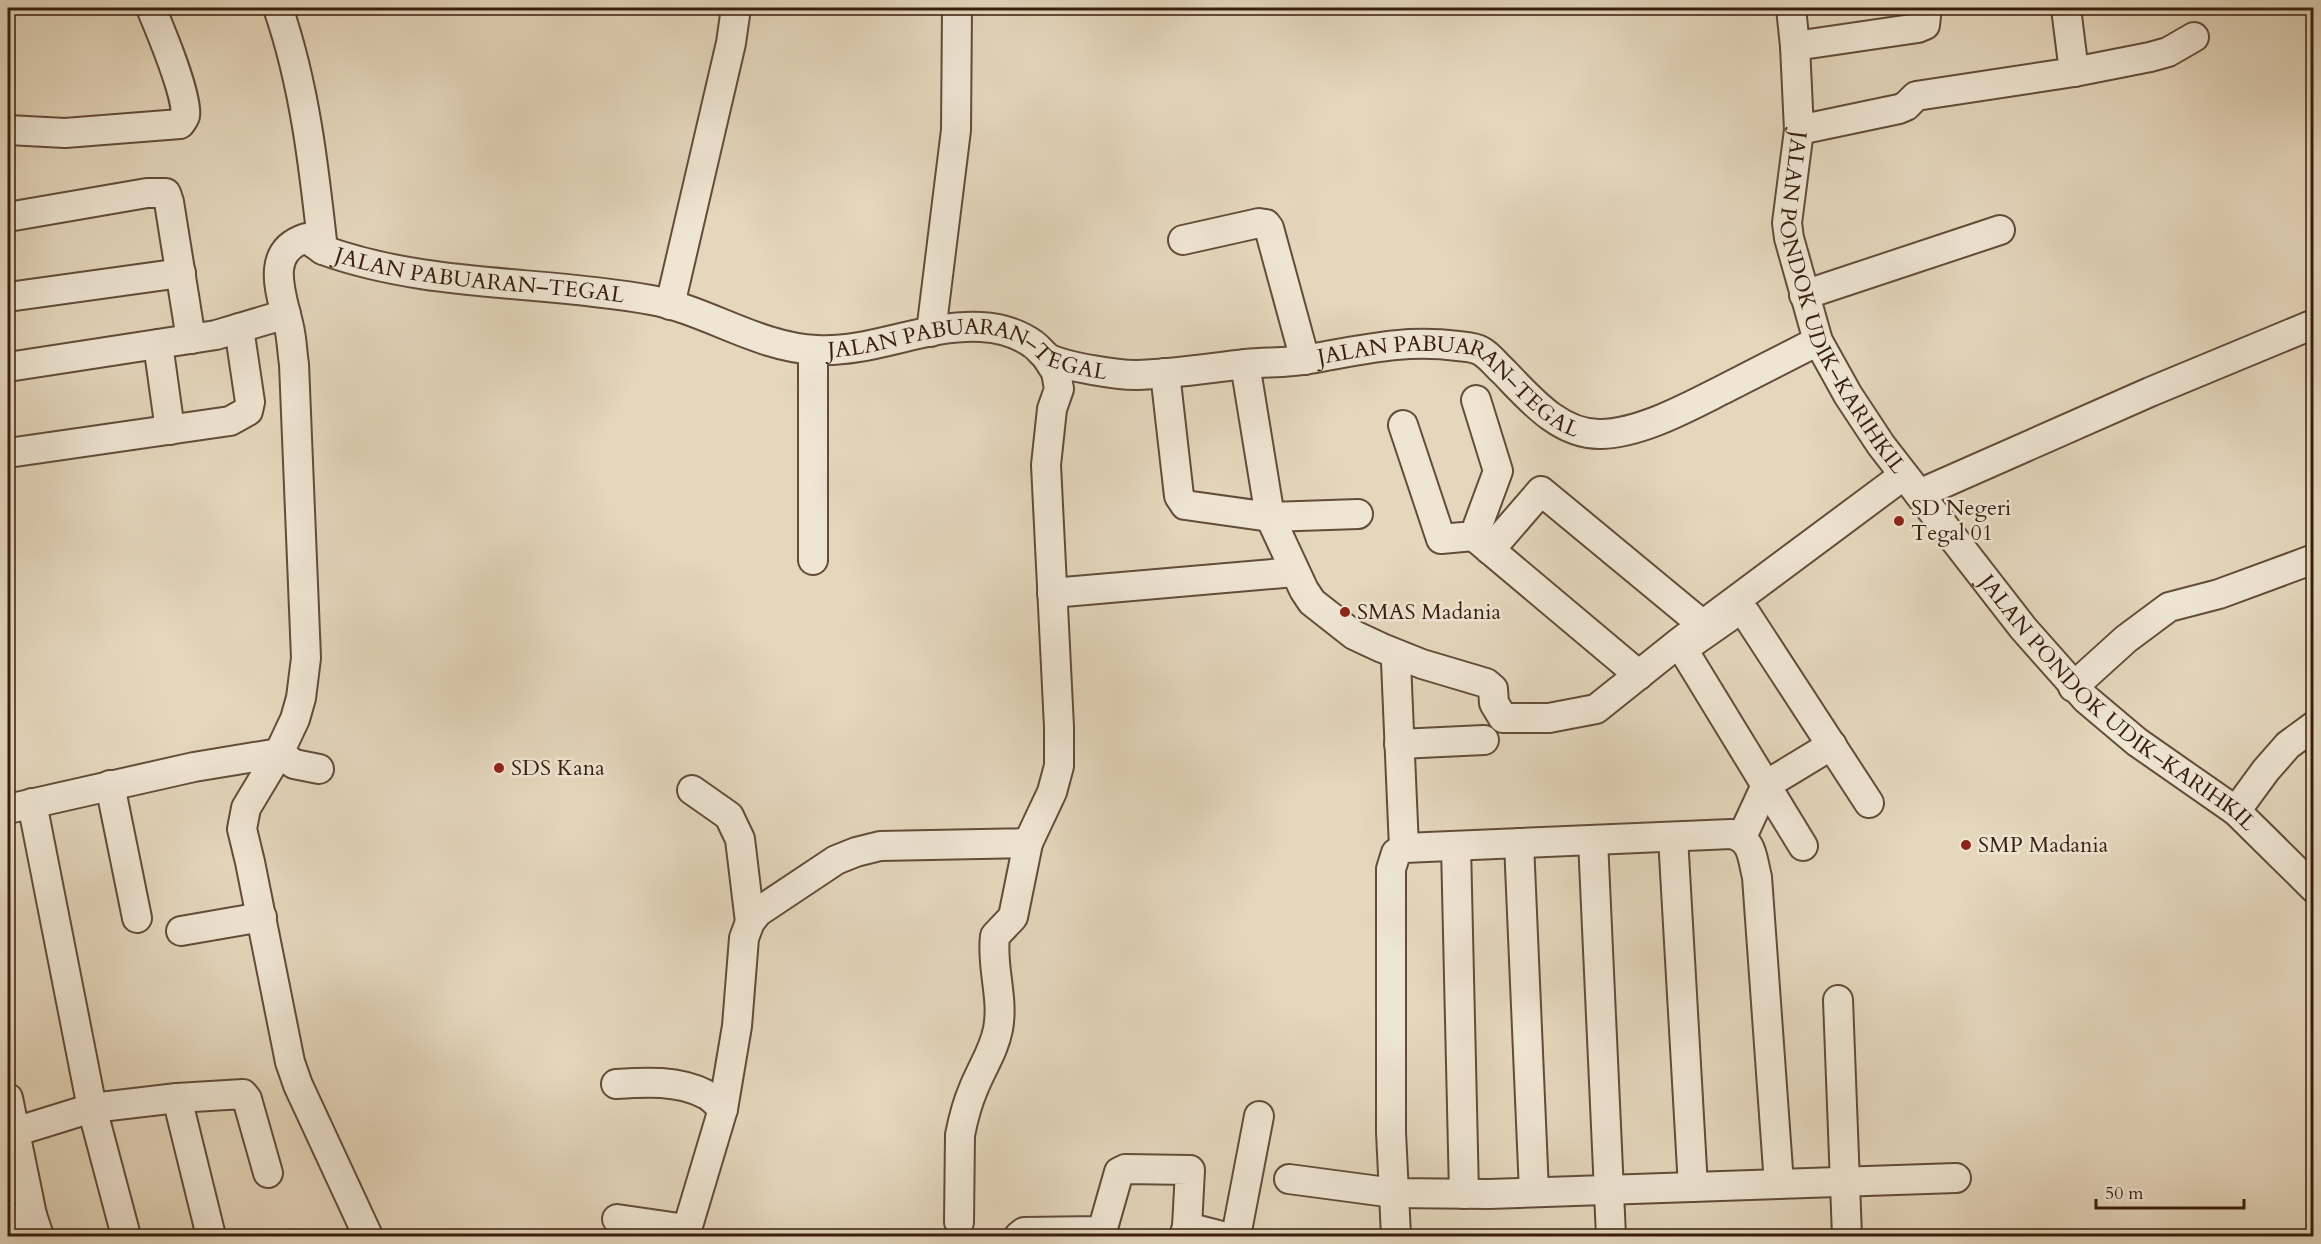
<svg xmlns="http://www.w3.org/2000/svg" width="2321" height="1244" font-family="Cardo,serif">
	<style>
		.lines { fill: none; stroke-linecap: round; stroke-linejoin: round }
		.minor-casing { stroke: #634c39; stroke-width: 32 }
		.minor { stroke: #eee5d3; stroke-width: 28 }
		.poi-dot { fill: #8f2418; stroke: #eee5d3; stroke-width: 2 }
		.labels { text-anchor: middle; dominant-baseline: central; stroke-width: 5; stroke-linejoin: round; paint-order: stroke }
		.street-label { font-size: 22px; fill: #381e0d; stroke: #eee5d3 }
		.poi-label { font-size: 22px; fill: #381e0d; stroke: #eee5d3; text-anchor: start }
	</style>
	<rect width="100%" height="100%" fill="#e5d7bc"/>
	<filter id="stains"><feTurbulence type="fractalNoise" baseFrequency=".00333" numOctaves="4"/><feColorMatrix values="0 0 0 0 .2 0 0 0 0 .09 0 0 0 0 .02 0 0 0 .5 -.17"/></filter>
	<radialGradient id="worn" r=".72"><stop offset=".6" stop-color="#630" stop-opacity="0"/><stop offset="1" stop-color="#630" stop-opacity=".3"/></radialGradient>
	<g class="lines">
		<g class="minor-casing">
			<g id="minor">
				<path id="s1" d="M278,8C305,86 314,168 323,250C428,288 542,280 651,300C707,310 759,348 817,350C872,353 925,324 981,327C999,328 1018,333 1033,344C1039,348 1044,356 1050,359C1068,367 1116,375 1136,375C1173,374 1209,368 1246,364C1267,362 1288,363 1309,359C1363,350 1402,339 1458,346C1466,347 1474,347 1481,351C1490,356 1496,365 1504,372C1530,399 1560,435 1601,434C1642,433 1690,406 1726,388C1757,372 1787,357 1818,341"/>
				<path id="s2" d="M1791,8L1795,46L1799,130L1787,223L1789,238L1818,341L1848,395L1881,445L2023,628L2086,699L2137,742L2236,811L2314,888"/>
				<path d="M1795,46L1918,28L1925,25L1926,16L1925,8"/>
				<path d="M2074,72L2150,57L2168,52L2194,37"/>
				<path d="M8,130L65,133L180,124C181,123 185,117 185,116C189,98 159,27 151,8"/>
				<path d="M1799,130L1899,109L1906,106L1916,96L2074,72L2066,8"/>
				<path d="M8,217L147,193H166L169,202L191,339"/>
				<path d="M1183,240L1259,223L1266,224L1269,228L1305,360"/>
				<path d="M323,250L306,238C263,252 282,295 289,327C292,339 292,352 294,364L306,658L301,698L295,719L279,753L246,808L242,829L250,862L290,1062L298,1085L368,1236"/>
				<path d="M1804,295L2000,230"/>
				<path d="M8,297L181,273"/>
				<path d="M670,305L731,43L736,8"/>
				<path d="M931,332L956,130L957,8"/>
				<path d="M158,344L170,430"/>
				<path d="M1245,364L1270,517L1304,590L1312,602L1354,635L1382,648L1422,664L1486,683L1493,689L1494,703L1503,718H1549L1596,709L1681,641L1904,475"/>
				<path d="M8,367L216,335L286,314"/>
				<path d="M1165,373L1179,496L1185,505L1270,517L1358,514"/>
				<path d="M1403,425L1441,539L1474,536L1498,471L1476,400"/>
				<path d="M8,453L230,421L248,411L250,402L239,328"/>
				<path d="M1919,494L2150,392L2314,324"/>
				<path d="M1476,538L1639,675"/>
				<path d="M1490,550L1541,491L1703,625"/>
				<path d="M813,560V350"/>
				<path d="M1052,593L1295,572"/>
				<path d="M1396,662L1404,848"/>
				<path d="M2073,687L2126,639L2169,607L2219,594L2314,559"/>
				<path d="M1399,744L1484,740"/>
				<path d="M110,785L137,918"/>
				<path d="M692,790L729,816L740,839L750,922"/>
				<path d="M32,803L92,1108L126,1236"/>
				<path d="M8,809L194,767L279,753L294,764L319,769"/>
				<path d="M2236,811L2266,770L2288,745L2314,726"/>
				<path d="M1673,837L1693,1187"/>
				<path d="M1742,837L1766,785L1832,745"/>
				<path d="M1593,840L1611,1236"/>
				<path d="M1519,843L1534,1192"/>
				<path d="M1456,846L1464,1194"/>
				<path d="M1803,846L1687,656L1686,647L1736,612L1746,614L1869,803"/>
				<path d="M181,931L262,917"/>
				<path d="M1838,1000L1847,1236"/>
				<path d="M616,1084C645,1082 678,1080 705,1094C712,1097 718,1105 723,1109"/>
				<path d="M8,1098L32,1215L39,1236"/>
				<path d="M177,1098L211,1236"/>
				<path d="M8,1134L92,1108L177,1098L243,1094L247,1099L268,1173"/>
				<path d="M1289,1179L1394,1193L1489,1194L1956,1178"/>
				<path d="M617,1219L686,1229"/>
				<path d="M8,1221L32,1215"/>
				<path d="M959,1222L960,1135C963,1120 967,1104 973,1090C981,1069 994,1051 998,1029C1004,998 991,967 995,936L1013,917L1028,843"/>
				<path d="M685,1236L723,1109L737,1026L744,938L750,922L758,912L836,860L856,852L880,846L1028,843L1052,792L1059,766V727L1046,465L1052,409L1059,389L1056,372L1047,358"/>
				<path d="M1019,1236L1024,1232L1098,1231L1103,1228L1119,1172L1125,1169L1190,1170L1187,1227"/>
				<path d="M1184,1236L1187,1227L1222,1236"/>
				<path d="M1236,1236L1259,1116"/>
				<path d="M1396,1236L1391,1132V869L1396,853L1404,848L1731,834C1753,839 1752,858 1757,877L1779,1184"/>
			</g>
		</g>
		<use href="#minor" class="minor"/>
	</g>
	<g class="poi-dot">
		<circle cx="1899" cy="521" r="6"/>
		<circle cx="1345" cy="612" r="6"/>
		<circle cx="499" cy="768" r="6"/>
		<circle cx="1966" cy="845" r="6"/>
	</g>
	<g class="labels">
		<g class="street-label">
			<text stroke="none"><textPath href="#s1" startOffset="406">JALAN PABUARAN–TEGAL</textPath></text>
			<text stroke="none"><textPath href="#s2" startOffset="308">JALAN PONDOK UDIK–KARIHKIL</textPath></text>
			<text stroke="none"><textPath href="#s1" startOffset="910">JALAN PABUARAN–TEGAL</textPath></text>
			<text stroke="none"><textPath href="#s1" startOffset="1414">JALAN PABUARAN–TEGAL</textPath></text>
			<text stroke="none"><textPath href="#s2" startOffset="812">JALAN PONDOK UDIK–KARIHKIL</textPath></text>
		</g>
		<g class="poi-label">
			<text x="1911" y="508">SD Negeri<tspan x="1911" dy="25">Tegal 01</tspan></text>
			<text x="1357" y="612">SMAS Madania</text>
			<text x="511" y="768">SDS Kana</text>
			<text x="1978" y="845">SMP Madania</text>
		</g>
	</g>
	<rect width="2321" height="1244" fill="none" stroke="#e5d7bc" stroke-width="30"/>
	<rect x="9" y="9" width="2303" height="1226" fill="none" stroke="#381e0d" stroke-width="3"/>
	<rect x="15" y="15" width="2291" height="1214" fill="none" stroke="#381e0d" stroke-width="1.5"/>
	<path d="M2096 1199v9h148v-9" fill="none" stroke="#381e0d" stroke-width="3"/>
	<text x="2105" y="1199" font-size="18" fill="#381e0d" stroke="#eee5d3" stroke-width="4.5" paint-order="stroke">50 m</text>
	<rect width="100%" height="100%" filter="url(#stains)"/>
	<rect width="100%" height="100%" fill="url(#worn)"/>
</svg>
